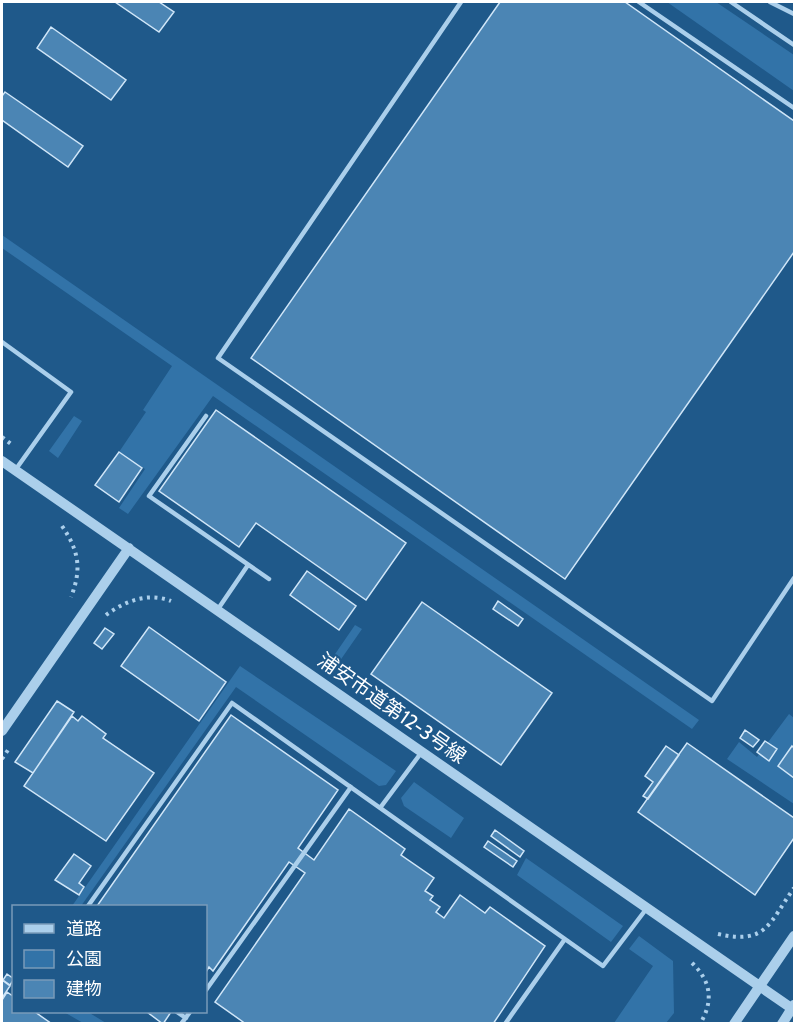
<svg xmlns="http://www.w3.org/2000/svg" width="796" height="1025" font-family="Cabin,'Noto Sans JP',sans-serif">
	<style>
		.green { fill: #3273a8 }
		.building { fill: #4b85b4; stroke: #d0e6f8; stroke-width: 1.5 }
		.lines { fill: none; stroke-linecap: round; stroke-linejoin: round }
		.path { stroke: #abcfeb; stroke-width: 4; stroke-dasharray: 3 4.5; stroke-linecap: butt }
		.service { stroke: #abcfeb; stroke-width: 4.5 }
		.tertiary { stroke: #abcfeb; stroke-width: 10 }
		.labels { text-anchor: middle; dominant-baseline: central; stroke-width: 4.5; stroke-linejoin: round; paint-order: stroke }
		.street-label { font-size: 20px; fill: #fff; stroke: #1f598a }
	</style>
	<rect width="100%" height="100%" fill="#1f598a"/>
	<path class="green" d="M667,2H716L794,55V91Z
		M2,235L699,720L692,729L213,396L128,514L119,508L145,469L119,452L146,412L143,410L172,366L2,248Z
		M74,416L82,421L58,458L49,451Z
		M355,625L362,629L337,665L331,660Z
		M240,666L396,771L386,785L379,786L236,687L81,906H72Z
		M789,714L794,718V804L727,759L739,742L757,757Z
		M414,782L464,818L451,838L404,806L401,798Z
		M526,858L623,926L611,942L517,875Z
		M639,936L673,961L674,1013L666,1023H614L653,966L629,949Z
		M64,1012H88L106,1023H83Z"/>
	<path class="building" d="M115,2H159L174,12L159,32Z
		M500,2H625L794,121V252L565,579L251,358Z
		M51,27L126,80L111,100L37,48Z
		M5,92L83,146L68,167L2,120V96Z
		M216,410L406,543L366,600L256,523L239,547L159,491Z
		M119,452L142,468L119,502L95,485Z
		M307,571L356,606L339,630L290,595Z
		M498,601L523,619L518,626L493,609Z
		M422,602L552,693L501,765L371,674Z
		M149,627L226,682L199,721L121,666Z
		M105,628L114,634L102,649L94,643Z
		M57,701L74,712L33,773L15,762Z
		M231,715L338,790L298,848L314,860L349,809L405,849L401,855L434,878L425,891L433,896L430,900L440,907L436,912L444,918L460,895L485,913L490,907L545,946L493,1024H246L215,1002L305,873L289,862L213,971L209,967L206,972V906H97Z
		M72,716L78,721L82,716L106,734L103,738L154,773L106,841L24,786Z
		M745,730L759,740L753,747L740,738Z
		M765,741L777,749L769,761L757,752Z
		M687,743L794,818V838L755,895L638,812Z
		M666,746L679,755L648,799L643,796L653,782L645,776Z
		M792,746L794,748V778L778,766Z
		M495,830L524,851L520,857L491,836Z
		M488,841L517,861L513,867L484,847Z
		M74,854L91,866L79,883L84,887L79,895L55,880Z
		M7,974L14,979L10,985L3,980Z
		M2,980L10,986L2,998Z
		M7,992L14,997V1012H35L52,1024H2V1000Z
		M147,1012H171L163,1024Z"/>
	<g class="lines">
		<path class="path" d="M2,437L11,444
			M62,526C79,551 82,569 71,597
			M106,615C125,601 148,592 171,601
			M2,759L10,747
			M718,934C767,945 769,923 794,888
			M692,963C711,981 714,1001 700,1024"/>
		<path class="service" d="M461,2L218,358L712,701L794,578
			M639,2L794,108
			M731,2L794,45
			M770,2L794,14
			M2,342L71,392L16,469
			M206,416L149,496L269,579
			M218,609L248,565
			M380,808L421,753
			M88,906L232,703L603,966L647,908
			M206,990L351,787
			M177,1012L186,1018
			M181,1024L190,1012
			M505,1024L565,939"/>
		<path class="tertiary" d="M2,461L794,1010
			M2,731L129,548
			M734,1024L794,936
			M782,1024L794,1005"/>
	</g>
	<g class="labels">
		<g class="street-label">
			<text transform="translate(392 708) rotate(35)">浦安市道第12-3号線</text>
		</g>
	</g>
	<rect width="796" height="1025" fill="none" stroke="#ffffff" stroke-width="6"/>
	<rect x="12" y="905" width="195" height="108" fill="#1f598a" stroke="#799bb9" stroke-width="1.5"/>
	<rect x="24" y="924" width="30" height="9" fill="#abcfeb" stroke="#799bb9" stroke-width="1.5"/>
	<text x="66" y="935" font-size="18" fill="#ffffff">道路</text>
	<rect x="24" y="950" width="30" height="18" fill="#3273a8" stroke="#799bb9" stroke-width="1.5"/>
	<text x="66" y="965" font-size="18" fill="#ffffff">公園</text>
	<rect x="24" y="980" width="30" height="18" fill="#4b85b4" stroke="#799bb9" stroke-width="1.5"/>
	<text x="66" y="995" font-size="18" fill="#ffffff">建物</text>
</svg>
